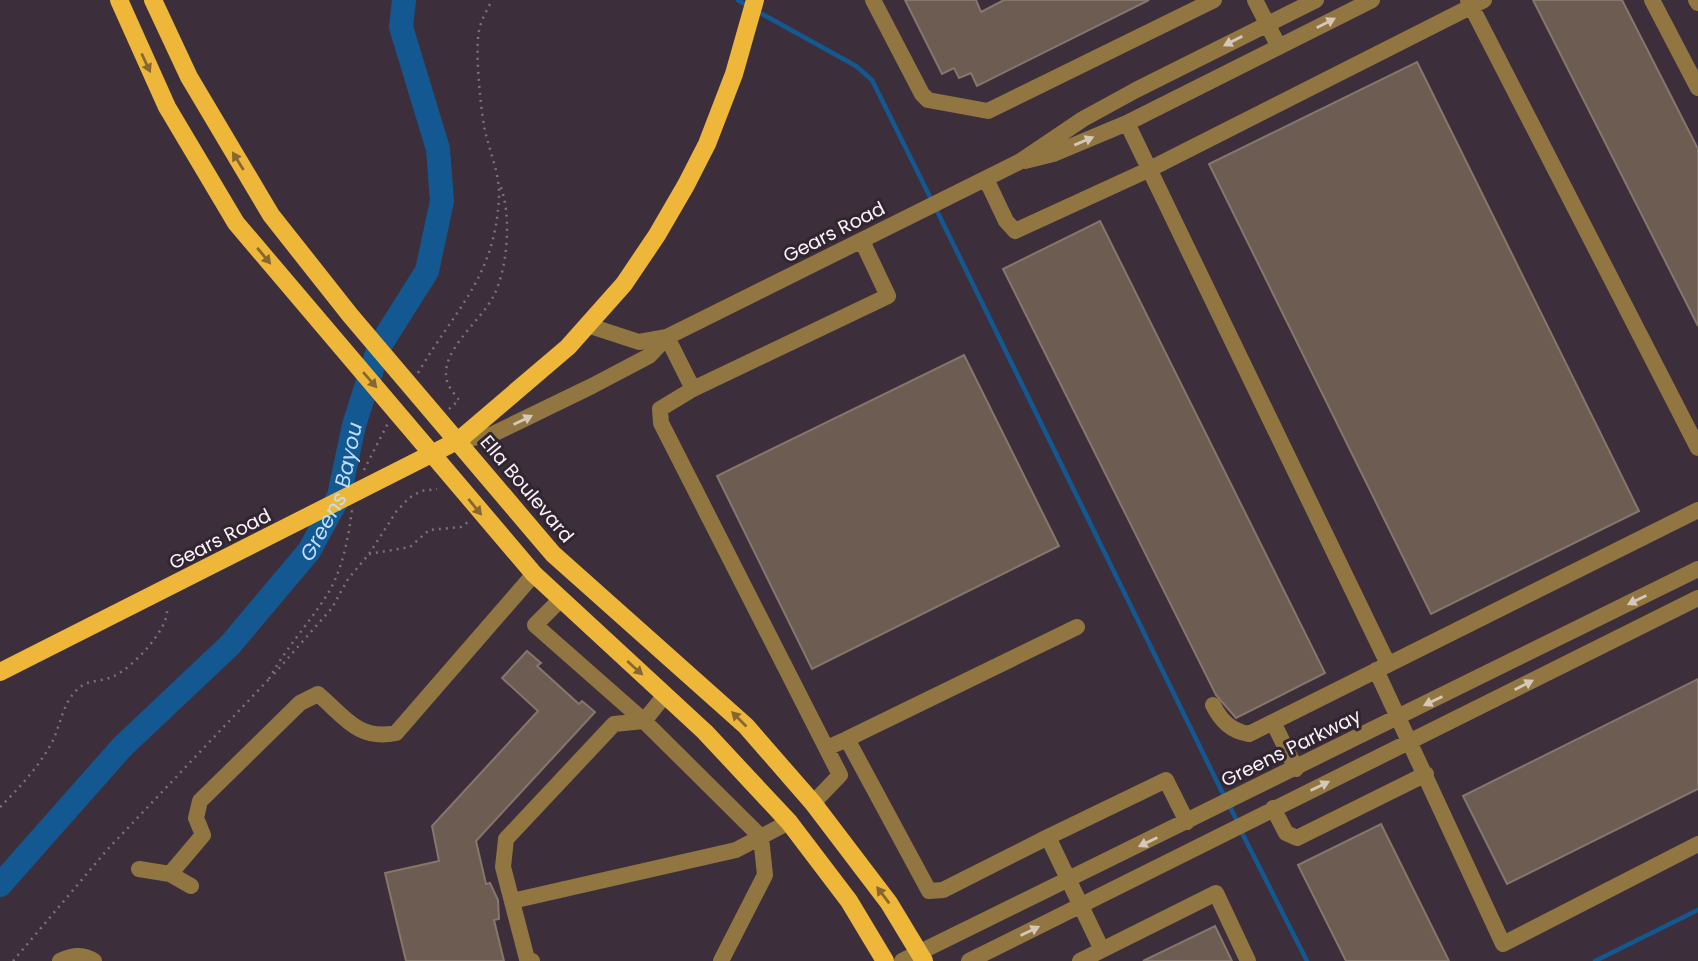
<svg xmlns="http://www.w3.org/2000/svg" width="1698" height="961" font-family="Poppins,sans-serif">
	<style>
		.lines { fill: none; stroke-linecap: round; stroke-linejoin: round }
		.stream { stroke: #145891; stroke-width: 4.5 }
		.river { stroke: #145891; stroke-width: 24 }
		.building { fill: #6c5c52; stroke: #86766b; stroke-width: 2 }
		.path { stroke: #7c717b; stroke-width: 2.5; stroke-dasharray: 2 5; stroke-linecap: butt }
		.minor { stroke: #917642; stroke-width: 16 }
		.major { stroke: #eeb73a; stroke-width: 18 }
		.oneway { fill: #d5c7b9 }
		.oneway2 { fill: #866734 }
		.labels { text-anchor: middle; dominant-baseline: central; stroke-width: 6; stroke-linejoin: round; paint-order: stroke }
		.street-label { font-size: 19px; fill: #faf2f9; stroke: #312530 }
		.water-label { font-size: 21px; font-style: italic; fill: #bddeff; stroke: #312530 }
	</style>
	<rect width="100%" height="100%" fill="#3c2f3b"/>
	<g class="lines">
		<path class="stream" d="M738,0L748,6
			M755,10L856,66L872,80L932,201
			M936,209L1225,798
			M1229,805L1238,823
			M1241,831L1307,961
			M1595,961L1698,910"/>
		<path class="river" id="s1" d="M0,885L122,747L230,645L309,551L339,496L354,425L379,347L427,271L442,201L438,149L401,27L404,0"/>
	</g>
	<path class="building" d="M905,0H976L981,12L1004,0H1149L977,86L971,73L959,78L954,68L942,74Z
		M1533,0H1622L1698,149V326Z
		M1417,62L1639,511L1431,614L1209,164Z
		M1100,221L1325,673L1236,718L1216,695L1003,269Z
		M964,355L1059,546L812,669L717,476Z
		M527,651L541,663L537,666L579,704L582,701L595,712L476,841L486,884L490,883L498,900L499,919L494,920L504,961H406L385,873L439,861L432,826L538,711L502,678Z
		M1698,679V789L1507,884L1463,796Z
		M1381,824L1449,961H1346L1298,865Z
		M1215,926L1232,961H1143Z"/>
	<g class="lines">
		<path class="path" d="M418,373C455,309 495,278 499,197C500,176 491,155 486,135C481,115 476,60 478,40C478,25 486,12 492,0
			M449,409L459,400C455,395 449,388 447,381C439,351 481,321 493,297C508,269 512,214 500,185
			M364,470L388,423
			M369,554L410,547L429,530L461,527L468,522
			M274,674L332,608L348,579L369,554L396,512L409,498L421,491L437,489
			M269,679C285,649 307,626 325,598C342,573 348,540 352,510
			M0,807C19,788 37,769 51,744C61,726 62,702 79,688C89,679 103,682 114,676C132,668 167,631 167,611
			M13,961L107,850L269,679"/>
		<path class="minor" d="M873,0L922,94L928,100L988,111L1214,0
			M1255,0L1279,47
			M1468,0L1698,448
			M1652,0L1698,88
			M1696,0L1698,3
			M1127,123L1388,664
			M1025,161L1053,154L1127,123L1372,0
			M986,179L1006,221L1015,231L1148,170L1484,0
			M587,325L639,342L667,337L1019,162L1083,119L1136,90L1316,0
			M667,337L693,389L660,409L661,423L840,775L813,803
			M693,389L888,296L862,241
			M459,440L491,435L592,386L649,356L667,337
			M560,600L535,625L644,721L761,837L765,875L721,961
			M1376,670L1503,944L1698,844
			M1213,705C1221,721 1231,731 1249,734L1698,510
			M1273,722L1296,769
			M847,739L1077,627
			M827,748L847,739L929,891L943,890L1048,837L1102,950
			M1273,808L1286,833L1297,838L1426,774
			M1048,837L1166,780L1187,822
			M139,869L170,874L203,835L196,818L200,801L300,703L318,694C345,717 358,741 396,733L534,574
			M170,874L191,886
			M512,901L736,850L789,822
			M60,961C72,955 83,953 94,961
			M532,961L527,959L503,867L506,839L614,724L644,721L665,695
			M902,961L1698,569
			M969,961L1698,598
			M1080,961L1216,893L1248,961"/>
		<path class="major" d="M119,0L167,107L236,223L534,574L705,732L789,822L849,901L885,961
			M153,0L189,77L271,215L350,315L553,554L746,726L813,803L889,903L924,961
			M0,672L459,440L568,347L624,284L657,235L686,185L707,144L734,74L755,0"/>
	</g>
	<defs><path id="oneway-solid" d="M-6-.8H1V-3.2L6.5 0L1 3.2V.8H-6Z" transform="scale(1.75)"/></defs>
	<g class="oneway">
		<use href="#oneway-solid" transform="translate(1326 23) rotate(-27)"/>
		<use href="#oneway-solid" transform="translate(1233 41) rotate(153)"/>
		<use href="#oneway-solid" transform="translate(1084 141) rotate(-23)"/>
		<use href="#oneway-solid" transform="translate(523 420) rotate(-26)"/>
		<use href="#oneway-solid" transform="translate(1637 600) rotate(154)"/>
		<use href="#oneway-solid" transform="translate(1524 685) rotate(-27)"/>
		<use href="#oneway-solid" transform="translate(1433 701) rotate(154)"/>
		<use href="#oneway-solid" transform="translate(1320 786) rotate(-26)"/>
		<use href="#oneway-solid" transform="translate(1148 842) rotate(154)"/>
		<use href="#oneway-solid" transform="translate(1030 931) rotate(-26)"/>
	</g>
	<g class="oneway2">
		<use href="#oneway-solid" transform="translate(146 63) rotate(65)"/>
		<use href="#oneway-solid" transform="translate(238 161) rotate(-122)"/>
		<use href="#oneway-solid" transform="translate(264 256) rotate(50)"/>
		<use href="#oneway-solid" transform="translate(370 380) rotate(49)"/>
		<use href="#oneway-solid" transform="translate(475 507) rotate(51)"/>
		<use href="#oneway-solid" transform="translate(635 668) rotate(42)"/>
		<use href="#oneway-solid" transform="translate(739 719) rotate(-135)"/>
		<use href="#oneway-solid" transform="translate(883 895) rotate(-127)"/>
	</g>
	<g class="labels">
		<g class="street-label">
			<text transform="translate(834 232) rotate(-27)">Gears Road</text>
			<text transform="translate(527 489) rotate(50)">Ella Boulevard</text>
			<text transform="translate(220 539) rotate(-27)">Gears Road</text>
			<text transform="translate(1291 748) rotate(-26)">Greens Parkway</text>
		</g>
		<g class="water-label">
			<text stroke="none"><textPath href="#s1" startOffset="520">Greens Bayou</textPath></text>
		</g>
	</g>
</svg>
